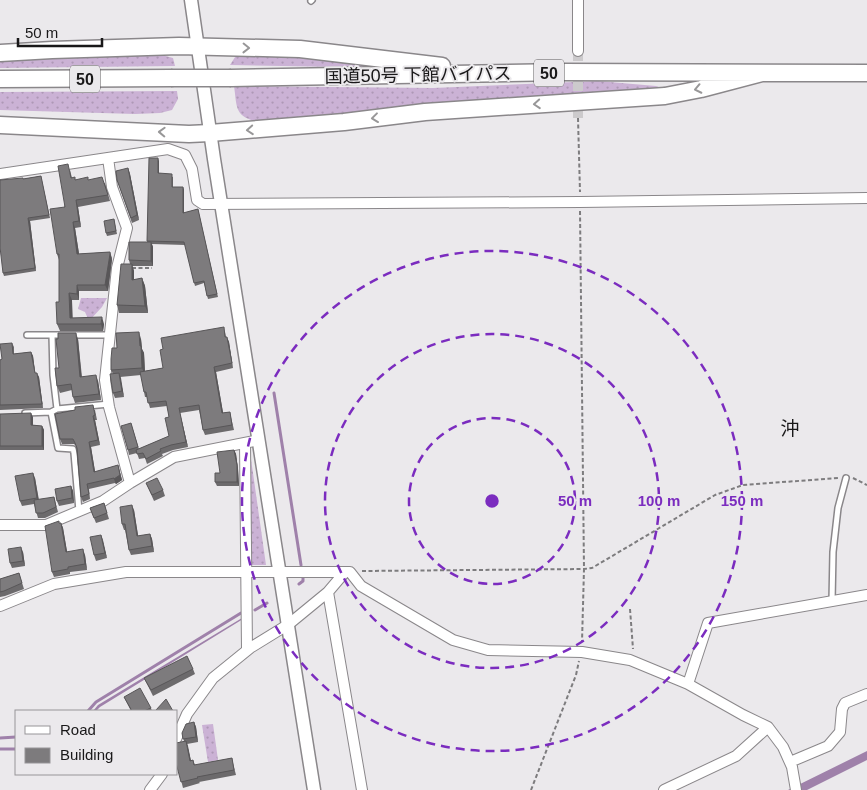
<svg xmlns="http://www.w3.org/2000/svg" width="867" height="790" font-family="Arial,'Noto Sans JP',sans-serif">
	<style>
		.grass { fill: url(#grass-dots) }
		.water { fill: #9f81aa }
		.lines { fill: none; stroke-linecap: round; stroke-linejoin: round }
		.stream { stroke: #9f81aa; stroke-width: 3 }
		.minor-tunnel { stroke: #cccacc; stroke-width: 10; stroke-dasharray: 10 5; stroke-linecap: butt }
		.service-casing { stroke: #8a878a; stroke-width: 8 }
		.minor-casing { stroke: #8a878a; stroke-width: 12 }
		.tertiary-casing { stroke: #8a878a; stroke-width: 15 }
		.trunk-casing { stroke: #8a878a; stroke-width: 19 }
		.path { stroke: #7d7c7e; stroke-width: 2; stroke-dasharray: 4 2.5; stroke-linecap: butt }
		.service { stroke: #fff; stroke-width: 5 }
		.minor { stroke: #fff; stroke-width: 10 }
		.tertiary { stroke: #fff; stroke-width: 12 }
		.trunk { stroke: #fff; stroke-width: 16 }
		.trunk-bridge-casing { stroke: #8a878a; stroke-width: 19; stroke-linecap: butt }
		.trunk-bridge { stroke: #fff; stroke-width: 16 }
		.wall { fill: #6c6a6c }
		.shaded-wall { fill: #585658 }
		.building { fill: #7d7b7d; stroke: #585658 }
		.oneway { stroke: #989798 }
		.ring { fill: none; stroke: #7b2cbf; stroke-width: 2.5; stroke-dasharray: 9 6 }
		.labels { text-anchor: middle; dominant-baseline: central; stroke-width: 4; stroke-linejoin: round; paint-order: stroke }
		.shield { fill: #ebe9ec; stroke: #585758; stroke-width: 1 }
		.shield-label { font-size: 16px; font-weight: bold; fill: #191819 }
		.street-label { font-size: 18px; fill: #191819; stroke: #ebe9ec }
		.neighbourhood-label { font-size: 19px; fill: #191819; stroke: #ebe9ec }
		.centre { fill: #7b2cbf; stroke: #ebe9ec; stroke-width: 2.5 }
		.ring-label { font-size: 15px; text-anchor: middle; font-weight: bold; fill: #7b2cbf; stroke: #ebe9ec; stroke-width: 4; stroke-linejoin: round; paint-order: stroke }
	</style>
	<defs>
		<pattern id="grass-dots" width="8" height="8" patternUnits="userSpaceOnUse" patternTransform="scale(1.25)"><rect width="8" height="8" fill="#cbb2d5"/><path d="M2 2h.1M6 6h.1" fill="none" stroke="#ae98b6" stroke-width="1.8" stroke-linecap="round"/></pattern>
	</defs>
	<rect width="100%" height="100%" fill="#ebe9ec"/>
	<path class="grass" d="M141,53L162,55L173,58L175,66L0,68V57Z
		M237,54H296L396,68L230,65Z
		M598,81L656,86L664,89L255,121C234,116 237,105 234,86L433,88Z
		M177,91L178,99L172,110L160,113L135,114L0,110V92Z
		M81,298H107L102,307L89,321L85,312L78,309Z
		M250,452L266,565H251Z
		M213,724L218,760L208,762L202,725Z"/>
	<path class="water" d="M242,618L243,619L100,707L96,711H93L98,705Z
		M867,751V760L807,790H788Z"/>
	<g class="lines">
		<path class="stream" d="M274,393L301,565
			M299,584L303,581V576
			M255,610L267,603
			M88,711L96,702L241,613
			M0,738L16,737
			M0,749H16"/>
		<path class="minor-tunnel" d="M578,51V118"/>
		<g class="service-casing">
			<path id="service" d="M311,1L312,0
				M27,335H110
				M52,335L53,375L57,409
				M51,412L58,448L73,449L74,453L79,511
				M25,413L51,412L57,409L109,404
				M832,601L833,552L838,508L846,478"/>
		</g>
		<g class="minor-casing">
			<path id="minor" d="M578,0V51
				M108,158L112,187L127,228L117,268L105,380L109,407L130,483
				M0,174L168,149L185,155L192,169L197,200L203,204L580,202L867,198
				M245,443L247,650
				M0,525H46L103,501L130,483L174,457L259,440
				M328,592L362,790
				M0,606L54,584L126,572H350L361,586L453,640L488,650L582,652L630,660L688,684L743,715L768,727L783,747L792,767L796,790
				M688,684L708,623L867,595
				M176,739L187,714L213,678L250,648L289,624L328,592L345,572
				M790,762L828,746L840,732L842,709L845,703L867,694
				M150,790L162,774
				M664,790L736,756L768,727"/>
		</g>
		<g class="tertiary-casing">
			<path id="tertiary" d="M191,0L214,159L314,790"/>
		</g>
		<g class="trunk-casing">
			<path id="trunk" d="M0,53L52,50L179,46L300,49L442,66
				M231,78L563,72L867,73
				M0,79L171,78
				M0,125L189,134L210,133L344,122L425,112L665,96L701,89L762,73"/>
		</g>
		<path class="path" d="M578,118L580,192
			M580,211L584,569L582,642
			M132,268H152
			M853,478L867,485
			M362,571L584,569L592,568L715,495L743,485L838,478
			M630,609L633,649
			M531,790L576,675L579,661"/>
		<use href="#service" class="service"/>
		<use href="#minor" class="minor"/>
		<use href="#tertiary" class="tertiary"/>
		<use href="#trunk" class="trunk"/>
		<g class="trunk-bridge-casing">
			<path id="trunk-bridge" d="M171,78H231"/>
		</g>
		<use href="#trunk-bridge" class="trunk-bridge"/>
	</g>
	<path class="wall" d="M159,161V173L173,177V187H183L184,190V213L198,209L218,297L208,299L204,283L195,286L185,245L152,244L153,247V266H132L134,271V280L142,278L145,286L148,313H119L117,305L130,264L129,260L147,242Z
		M128,168L130,174L139,220L132,223L117,180Z
		M70,170L72,178L76,180H88L105,183L110,201L78,207L81,227L75,228L79,254L110,252L112,258L108,291H79V300H72V318L104,324L103,331H60L57,324L59,302V260L57,254Z
		M41,176L50,218L30,221L36,271L4,276L3,273L23,179Z
		M114,219L117,234L107,236L106,233Z
		M225,332L226,337L229,342L233,368L216,372L223,413L230,412L231,417L234,430L205,435L203,430L199,410L180,413L188,447L173,450L162,454L163,456L147,464L145,458L139,459L137,453L129,455L128,450L131,423L139,449L169,436V417L167,406L150,408L147,397H145L144,392L141,375L120,377L124,397L115,398L113,393V374L111,370L117,348L141,339L142,349L144,353L145,371L163,368Z
		M78,339L82,377L98,381L101,400L75,403L73,397L72,390L60,393L57,386L59,368Z
		M12,343L14,347V354L31,352L33,356L35,373L39,377L43,408L0,410V360L2,359Z
		M75,410H95L97,420H95L100,445L91,447L95,472L118,465L122,480L116,484L115,483L89,489L90,499L83,502L81,497L76,446L74,444H62L60,439Z
		M0,414L33,417V425L42,426L44,430V450H0Z
		M234,450L236,454L238,469L239,486H217L215,482Z
		M35,478L39,500L54,497L58,512L45,518H38L34,504L22,506L20,501Z
		M146,483L163,490L165,496L154,501Z
		M71,486L73,491L74,503L59,506L57,501Z
		M104,503L109,519L96,523L90,508Z
		M134,510L138,536L150,534L152,539L154,552L131,555L129,550L125,530H124L122,524Z
		M59,523H61L63,528L67,552L85,555L87,570L70,572V574L54,577L52,572Z
		M101,535L107,558L96,561L94,555Z
		M23,552L25,566L12,568L10,563Z
		M19,573L24,589L5,596L0,597V579Z
		M193,669L195,674L153,696L144,678Z
		M124,697L151,708L152,711H131Z
		M194,722L196,727L198,742L187,744L191,761L193,760L195,765L232,758L233,763L236,775L199,782L200,783L183,788L178,768H176V752L184,741L182,733Z"/>
	<path class="shaded-wall" d="M158,158L159,161V176L158,173Z
		M128,168L130,174L139,220L137,215Z
		M183,187L184,190V215L183,213Z
		M76,200L78,207L81,227L79,221Z
		M28,218L30,221L36,271L35,268Z
		M73,222L75,228L80,260L77,254Z
		M151,242L153,247V266L151,261Z
		M110,252L112,260L108,291L105,285Z
		M132,264L134,271V287L132,280Z
		M142,278L145,286L148,313L145,306Z
		M77,285L79,291V300L77,294Z
		M69,293L72,300L73,324L70,318Z
		M102,317L104,324L103,331L101,324Z
		M139,332L141,339L142,349L144,353L145,375L142,368Z
		M76,333L78,339L82,383L80,377Z
		M227,337L229,342L233,368L232,363Z
		M31,352L33,356L36,378L35,373Z
		M214,367L216,372L224,418L222,413Z
		M37,373L39,377L43,408L42,404Z
		M119,373L121,378L124,397L122,391Z
		M96,375L98,381L101,400L99,394Z
		M179,408L180,413L188,447L186,442Z
		M31,413L33,417V430L31,425Z
		M93,416L95,420L100,445L98,440Z
		M42,426L44,430V450L42,446Z
		M89,442L91,447L96,477L94,472Z
		M234,450L236,454L238,469L239,486L237,482Z
		M118,465L122,480L116,484L114,479Z
		M33,473L35,478L39,503L37,498Z
		M71,486L73,491L74,503L72,498Z
		M132,505L134,510L139,541L137,536Z
		M61,523L63,528L68,557L66,552Z
		M150,534L152,539L154,552L152,546Z
		M101,535L103,540L107,558L105,553Z
		M21,547L23,552L25,566L23,561Z
		M83,549L85,555L87,570L85,564Z
		M194,722L196,727L198,742L196,737Z
		M186,741L188,746L192,766L190,761Z"/>
	<path class="building" d="M149,158H158V173L172,174V187H183V213L198,209L217,294L207,296L204,281L194,283L184,242L147,241Z
		M68,164L71,178L75,177V180L88,177V180L102,177L108,195L76,200L79,221L73,222L77,254L110,252V254L105,285H77V294L69,293L70,318L102,317L101,324H57L56,302H59V254H57L50,209L65,207L58,166Z
		M128,168L137,215L131,218L117,180L116,171Z
		M41,176L49,215L28,218L35,268L3,273L0,247V180L23,178V179Z
		M114,219L116,231L106,233L104,221Z
		M129,242H151V261L129,260Z
		M121,264H132V280L142,278L145,306L117,305Z
		M224,327L225,337H227L232,363L214,367L222,413L230,412L232,425L203,430L199,405L179,408L186,442L171,445L160,449L161,451L146,459L143,453L137,454L136,450L169,436L165,418L169,417L166,401L148,403L146,392H144L140,372L163,368L160,350L163,349L161,338Z
		M139,332L140,346H141L142,368L111,370V359L112,348H117L116,333Z
		M58,333H76L80,377L96,375L99,394L73,397L71,384L57,386L55,368H59L56,339H58Z
		M12,343L13,354L31,352L35,373H37L42,404L0,405V360L2,359L0,344Z
		M119,373L122,391L113,393L110,374Z
		M93,405L95,415L93,416L98,440L89,442L94,472L118,465L120,475L114,479V478L87,484L89,494L81,497L77,448L75,443L73,439H60L55,414L75,410V407Z
		M31,413V425L42,426V446H0V414Z
		M131,423L138,447L128,450L121,426Z
		M234,450L237,465V482H215V473H220L217,452Z
		M33,473L37,498L20,501L15,476Z
		M157,478L163,490L152,495L146,483Z
		M71,486L72,498L57,501L55,489Z
		M54,497L56,507L43,513H36L34,500Z
		M104,503L107,513L94,518L90,508Z
		M132,505L137,536L150,534L152,546L129,550L125,524H122L120,507Z
		M59,521V523H61L66,552L83,549L85,564L68,567V569L52,572L45,526Z
		M101,535L105,553L94,555L90,537Z
		M21,547L23,561L10,563L8,549Z
		M19,573L22,583L4,591L0,592V579Z
		M187,656L193,669L151,690L144,678Z
		M140,688L151,708L144,711H132L124,697Z
		M166,699L173,711H158L156,710Z
		M194,722L196,737L183,739L182,733L186,724Z
		M186,741L190,761L193,760L194,765L232,758L234,770L197,777L198,778L181,782L176,763V743Z"/>
	<defs><path id="oneway-chevron" d="M-2-3.5L2.5 0L-2 3.5" fill="none" stroke-width="1.6" stroke-linecap="round" stroke-linejoin="round" transform="scale(1.25)"/></defs>
	<g class="oneway">
		<use href="#oneway-chevron" transform="translate(246 48) rotate(1)"/>
		<use href="#oneway-chevron" transform="translate(698 89) rotate(168)"/>
		<use href="#oneway-chevron" transform="translate(537 104) rotate(176)"/>
		<use href="#oneway-chevron" transform="translate(375 118) rotate(173)"/>
		<use href="#oneway-chevron" transform="translate(250 130) rotate(176)"/>
		<use href="#oneway-chevron" transform="translate(162 132) rotate(-178)"/>
	</g>
	<g class="ring">
		<circle cx="492" cy="501" r="83"/>
		<circle cx="492" cy="501" r="167"/>
		<circle cx="492" cy="501" r="250"/>
	</g>
	<g class="labels">
		<g class="shield">
			<rect x="534" y="59.5" width="30" height="27" rx="4"/>
			<rect x="70" y="65.5" width="30" height="27" rx="4"/>
		</g>
		<g class="shield-label">
			<text x="549" y="73">50</text>
			<text x="85" y="79">50</text>
		</g>
		<g class="street-label">
			<text transform="translate(418 75) rotate(-1)">国道50号 下館バイパス</text>
		</g>
		<g class="neighbourhood-label">
			<text x="790" y="428">沖</text>
		</g>
	</g>
	<circle cx="492" cy="501" r="8" class="centre"/>
	<g class="ring-label">
		<text x="575" y="506">50 m</text>
		<text x="659" y="506">100 m</text>
		<text x="742" y="506">150 m</text>
	</g>
	<rect x="15" y="710" width="162" height="65" fill="#ebe9ec" stroke="#979598"/>
	<rect x="25" y="726" width="25" height="8" fill="#ffffff" stroke="#979598"/>
	<text x="60" y="735" font-size="15" fill="#191819">Road</text>
	<rect x="25" y="748" width="25" height="15" fill="#7d7b7d" stroke="#979598"/>
	<text x="60" y="760" font-size="15" fill="#191819">Building</text>
	<path d="M18 38v8h84v-8" fill="none" stroke="#191819" stroke-width="2.5"/>
	<text x="25" y="38" font-size="15" fill="#191819" stroke="#ebe9ec" stroke-width="4" paint-order="stroke">50 m</text>
</svg>
